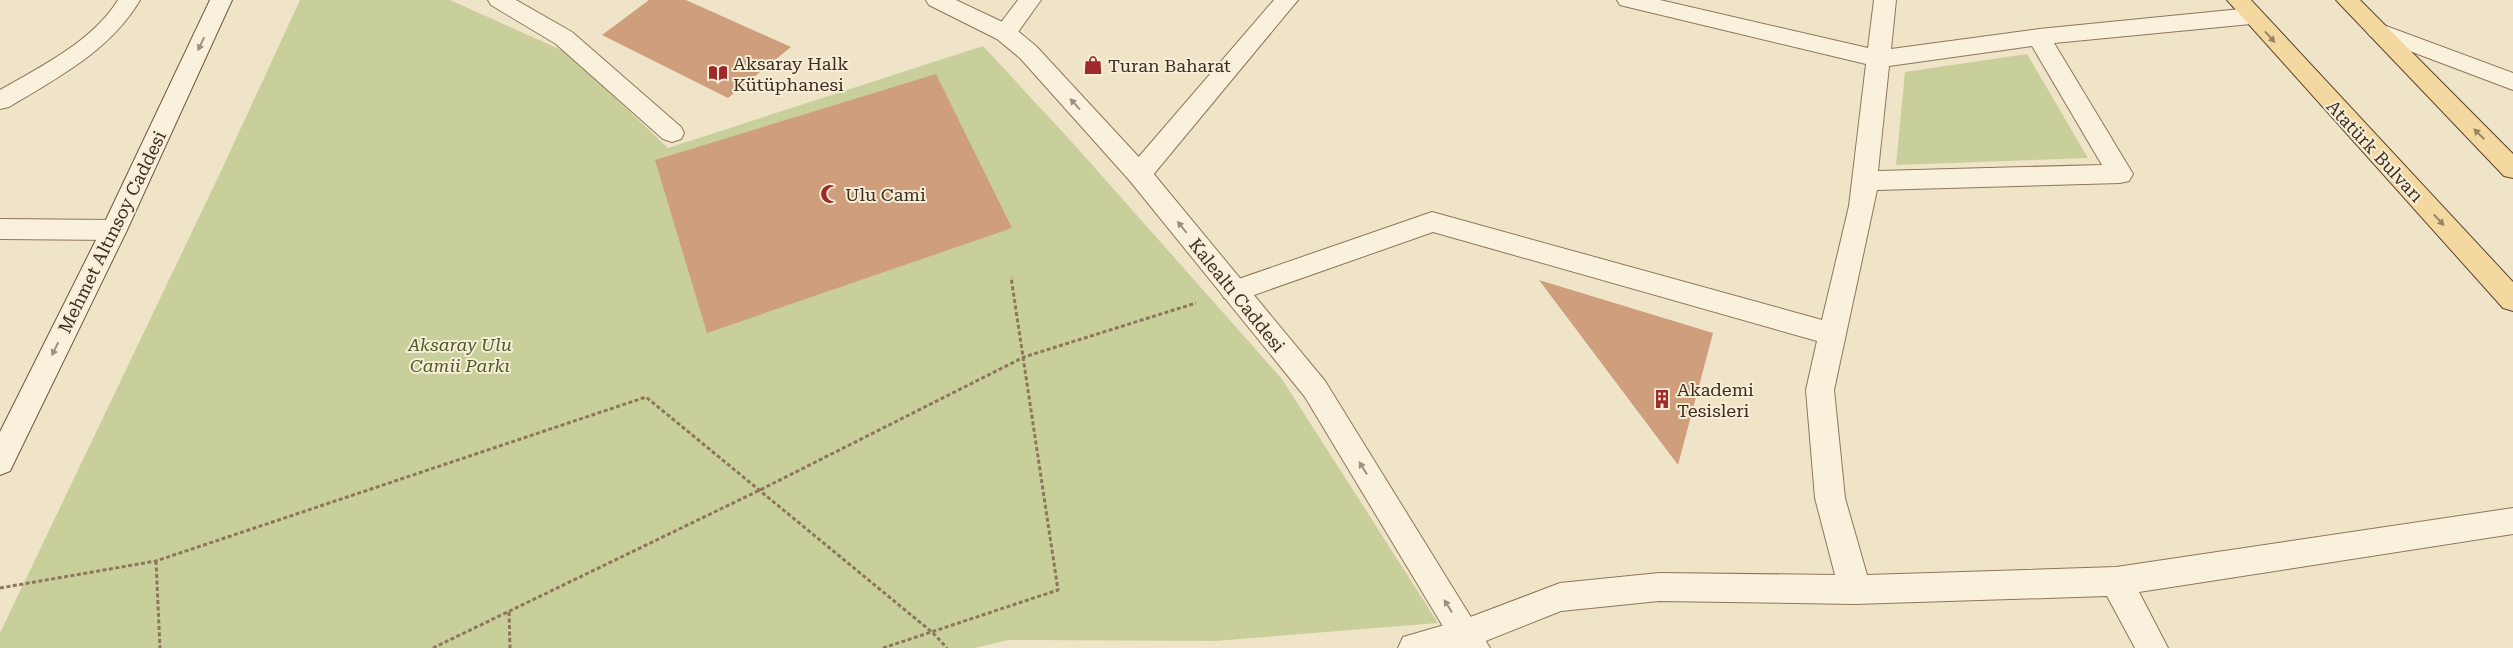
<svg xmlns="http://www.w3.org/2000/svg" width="2513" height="648" font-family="'Roboto Serif',serif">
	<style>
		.green { fill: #c9cf9b }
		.building { fill: #cf9f7d }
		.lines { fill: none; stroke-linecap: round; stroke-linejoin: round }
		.minor-casing { stroke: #8d765c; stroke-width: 2 }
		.tertiary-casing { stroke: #8d765c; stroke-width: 2 }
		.secondary-casing { stroke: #6f573f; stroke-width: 2 }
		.primary-casing { stroke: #5b4430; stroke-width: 2 }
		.path { stroke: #8d765c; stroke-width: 3; stroke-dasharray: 4 2.5; stroke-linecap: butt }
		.minor { fill: #faf1dc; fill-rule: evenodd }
		.tertiary { fill: #faf1dc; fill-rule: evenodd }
		.secondary { fill: #faf1dc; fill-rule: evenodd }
		.primary { fill: #f3d9a0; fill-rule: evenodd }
		.oneway { fill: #988460 }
		.oneway2 { fill: #9c907e }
		.labels { text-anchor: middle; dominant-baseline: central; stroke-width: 4; stroke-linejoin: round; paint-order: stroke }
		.poi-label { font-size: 18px; fill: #3d2e20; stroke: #f7eed8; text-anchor: start }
		.street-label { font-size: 18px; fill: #3d2e20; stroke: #f7eed8 }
		.park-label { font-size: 18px; font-style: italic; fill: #4d5a26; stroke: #f7eed8 }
	</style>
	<rect width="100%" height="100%" fill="#f0e4c8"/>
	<path class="green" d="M300,0H450L568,53L668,148L983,46L1071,141L1282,379L1438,623L1215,641L1008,640L975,648H0V633L222,169Z
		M2027,54L2088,158L1896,165L1905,72Z"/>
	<path class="building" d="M649,0H686L791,47L728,98L602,35Z
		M936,74L1012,228L707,333L655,160Z
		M1539,280L1713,333L1678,465Z"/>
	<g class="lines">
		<g class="minor-casing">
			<path id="minor" d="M118,0H140C111,50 57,78 9,107L0,109V90C40,67 93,41 118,0Z
				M488,0H516L572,32L681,127L684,133L681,139L672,142L663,139L556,44L491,5Z
				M1018,0H1041L1013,39L1005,41L997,39L993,33Z
				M1274,0H1298L1148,181L1139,183L1130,181L1126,174L1130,167Z
				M1617,0H1660L1868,48L1874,0H1896L1891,49L2039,29L2251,8L2259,11L2262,16L2259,21L2251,24L2054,43L2133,174L2129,181L2120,183L1877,190L1834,390L1845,498L1867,575L2116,567L2513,508V534L2139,592L2168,648H2135L2107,596L1855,604L1659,601L1561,611L1468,648H1398L1403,637L1465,619L1560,583L1659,573L1835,575L1815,498L1806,390L1817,341L1433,232L1234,302L1224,298L1220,291L1224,284L1432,212L1822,320L1849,206L1866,64L1628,7L1620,5ZM2032,46L2102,165L1878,171L1889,66Z
				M2378,23L2513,73V90L2370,36L2366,31L2370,26Z
				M0,219L114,220L123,223L127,230L123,237L114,240L0,239Z"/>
		</g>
		<g class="tertiary-casing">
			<path id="tertiary" d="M926,0H956L1013,27L1036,46L1148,167L1325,381L1490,648H1456L1305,397L1130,181L1020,58L997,39L929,5Z"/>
		</g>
		<g class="secondary-casing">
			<path id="secondary" d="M210,0H232L127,230L10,471L0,475V432L101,230Z"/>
		</g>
		<g class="primary-casing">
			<path id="primary" d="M2227,0H2251L2513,282V311L2503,308Z
				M2336,0H2360L2513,154V178L2504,176Z"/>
		</g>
		<path class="path" d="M156,561L160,648
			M0,588L156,561L646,397L933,633L947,648
			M509,612L510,648
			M433,648L760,490L1024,357L1196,303
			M883,648L1058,590L1011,277"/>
		<use href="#minor" class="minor"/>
		<use href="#tertiary" class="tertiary"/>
		<use href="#secondary" class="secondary"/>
		<use href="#primary" class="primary"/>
	</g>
	<defs><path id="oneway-solid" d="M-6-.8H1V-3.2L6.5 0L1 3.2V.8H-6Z" transform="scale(1.25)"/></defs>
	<g class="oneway">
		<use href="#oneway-solid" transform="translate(2270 37) rotate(48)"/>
		<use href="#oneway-solid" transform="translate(2479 134) rotate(-135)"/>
		<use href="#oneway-solid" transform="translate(2439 220) rotate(47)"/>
	</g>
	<g class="oneway2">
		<use href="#oneway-solid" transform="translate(201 44) rotate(115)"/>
		<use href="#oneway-solid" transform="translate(1075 104) rotate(-132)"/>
		<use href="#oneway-solid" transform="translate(1182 227) rotate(-129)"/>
		<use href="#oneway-solid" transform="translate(55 349) rotate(116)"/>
		<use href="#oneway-solid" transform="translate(1363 468) rotate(-122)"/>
		<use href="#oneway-solid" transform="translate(1448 606) rotate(-122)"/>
	</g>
	<defs>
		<g id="shop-bare" transform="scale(1.5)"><path d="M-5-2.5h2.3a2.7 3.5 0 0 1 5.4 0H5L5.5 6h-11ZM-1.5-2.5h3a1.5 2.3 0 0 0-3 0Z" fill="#9e2a2b" stroke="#f7eed8" stroke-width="2.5" paint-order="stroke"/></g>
		<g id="library-bare" transform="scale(1.5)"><path d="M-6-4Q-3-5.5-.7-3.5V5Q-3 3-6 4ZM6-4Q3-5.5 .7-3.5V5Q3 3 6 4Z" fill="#9e2a2b" stroke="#f7eed8" stroke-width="2.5" paint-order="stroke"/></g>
		<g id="mosque-bare" transform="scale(1.5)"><path d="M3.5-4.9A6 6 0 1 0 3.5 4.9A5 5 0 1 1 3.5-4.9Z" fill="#9e2a2b" stroke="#f7eed8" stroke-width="2.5" paint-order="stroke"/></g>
		<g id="building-bare" transform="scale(1.5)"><path d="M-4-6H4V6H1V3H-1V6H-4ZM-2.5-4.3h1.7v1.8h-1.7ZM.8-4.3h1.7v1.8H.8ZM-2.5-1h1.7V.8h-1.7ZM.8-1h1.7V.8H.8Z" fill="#9e2a2b" stroke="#f7eed8" stroke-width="2.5" paint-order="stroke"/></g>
	</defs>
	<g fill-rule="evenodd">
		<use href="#shop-bare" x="1093" y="65"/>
		<use href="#library-bare" x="718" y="73"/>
		<use href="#mosque-bare" x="830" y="194"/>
		<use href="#building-bare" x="1662" y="399"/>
	</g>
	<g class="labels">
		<g class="poi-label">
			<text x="733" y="63">Aksaray Halk<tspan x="733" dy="21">Kütüphanesi</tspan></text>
			<text x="1108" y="65">Turan Baharat</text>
			<text x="845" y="194">Ulu Cami</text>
			<text x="1677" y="389">Akademi<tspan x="1677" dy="21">Tesisleri</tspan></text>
		</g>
		<g class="street-label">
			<text transform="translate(2375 151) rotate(47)">Atatürk Bulvarı</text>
			<text transform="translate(112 232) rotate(-64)">Mehmet Altınsoy Caddesi</text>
			<text transform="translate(1237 295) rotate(51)">Kalealtı Caddesi</text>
		</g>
		<g class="park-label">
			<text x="460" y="344">Aksaray Ulu<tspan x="460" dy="21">Camii Parkı</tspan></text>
		</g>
	</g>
</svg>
